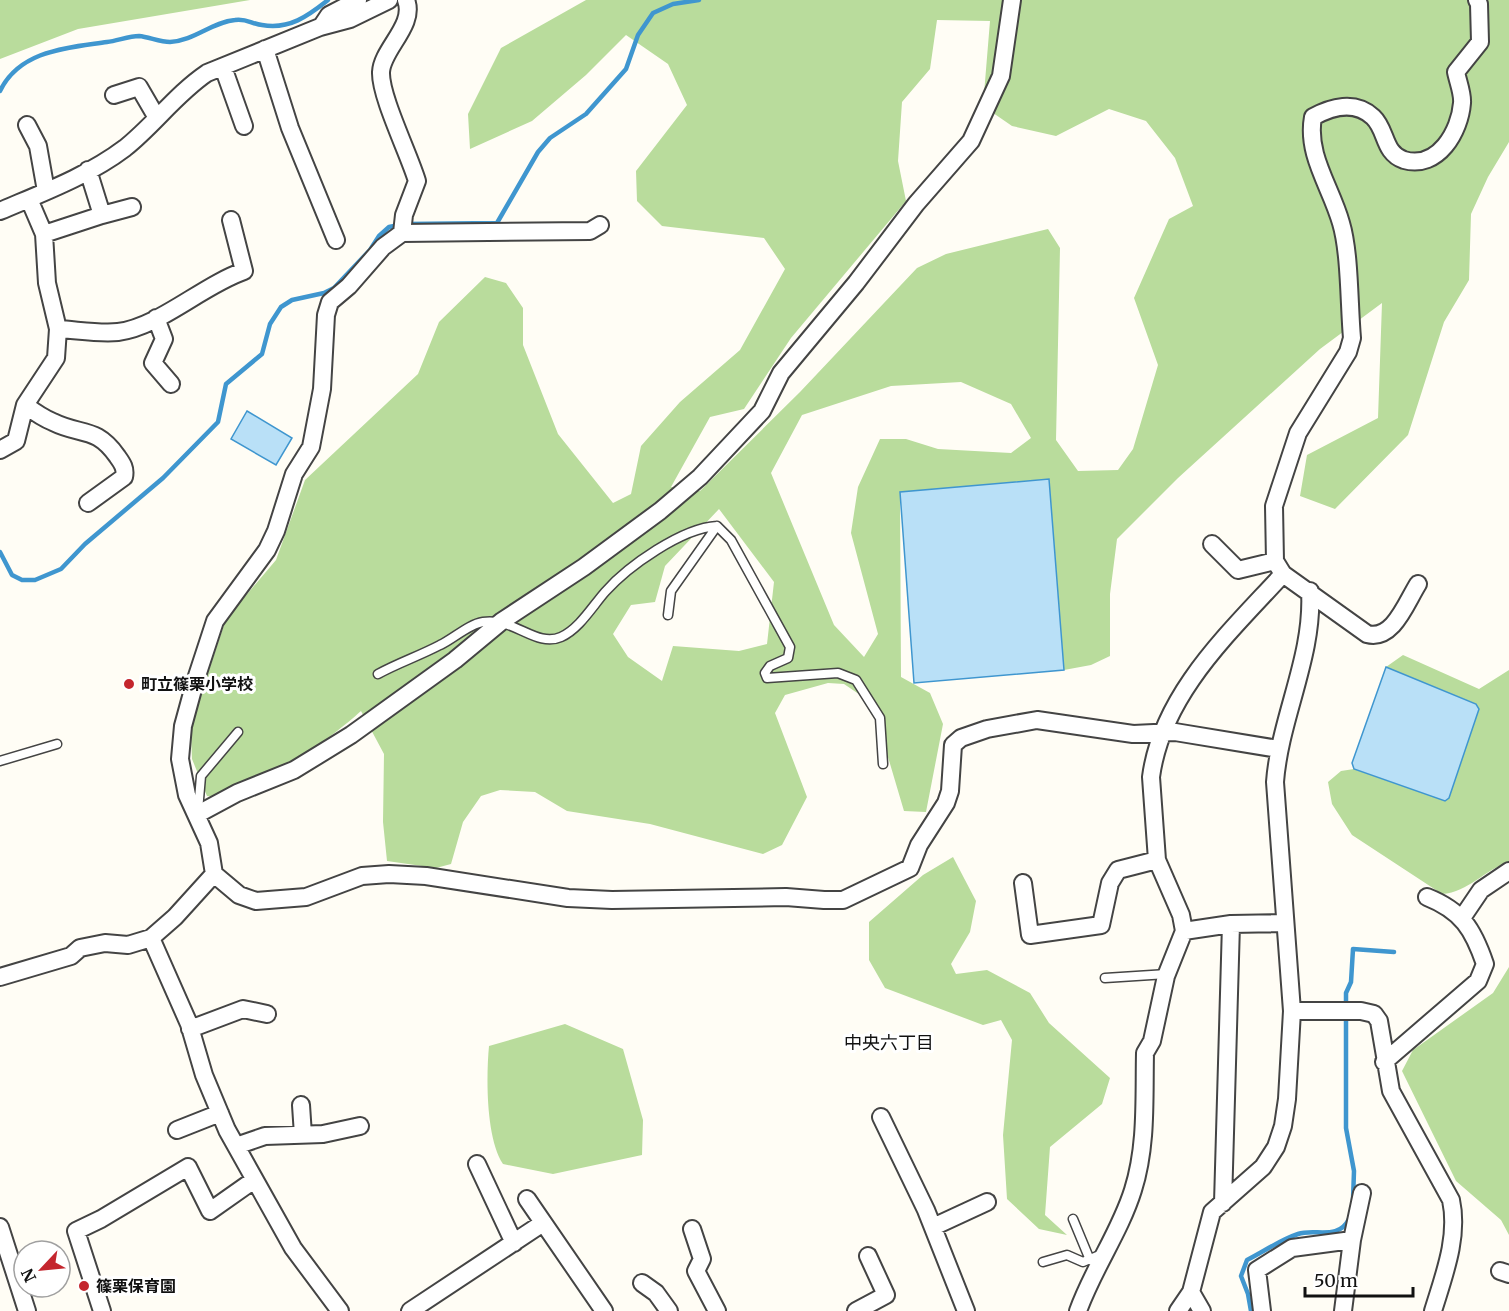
<svg xmlns="http://www.w3.org/2000/svg" width="1509" height="1311" font-family="Merriweather,'Noto Sans JP',serif">
	<style>
		.forest { fill: #b9dc9c; fill-rule: evenodd }
		.water { fill: #b9e0f7; stroke: #3f96cf; stroke-width: 1.5 }
		.lines { fill: none; stroke-linecap: round; stroke-linejoin: round }
		.stream { stroke: #3f96cf; stroke-width: 4.5 }
		.service-casing { stroke: #444; stroke-width: 11 }
		.minor-casing { stroke: #444; stroke-width: 20 }
		.service { stroke: #fff; stroke-width: 8 }
		.minor { stroke: #fff; stroke-width: 16 }
		.poi-dot { fill: #c4262e; stroke: #fff; stroke-width: 2 }
		.labels { text-anchor: middle; dominant-baseline: central; stroke-width: 6; stroke-linejoin: round; paint-order: stroke }
		.poi-label { font-size: 16px; font-weight: bold; fill: #111; stroke: #fff; text-anchor: start }
		.neighbourhood-label { font-size: 18px; fill: #111; stroke: #fff }
	</style>
	<rect width="100%" height="100%" fill="#fffdf5"/>
	<path class="forest" d="M0,0H250L78,29L0,59Z
		M586,0H1509V142L1488,177L1471,214L1469,280L1444,322L1408,435L1335,509L1300,496L1307,455L1378,418L1382,303L1320,349L1178,478L1117,539L1110,594V656L1091,665L1064,670L1049,479L900,492L901,677L930,693L943,724L926,812L904,811L872,703L844,684L828,683L785,695L775,713L807,797L782,845L763,854L650,824L567,811L535,792L500,790L481,796L463,822L451,864L436,868L387,861L383,822L384,754L361,711C334,736 242,805 207,796L192,759L191,735L194,715L226,619L276,560L305,480L418,374L439,322L485,277L506,283L523,308V345L558,434L613,503L631,494L641,446L680,402L740,350L785,269L764,238L662,226L637,201L636,171L687,105L668,64L626,35L586,75L532,121L470,149L468,114L501,48ZM937,20L990,21L983,106L1012,126L1056,136L1109,109L1146,121L1175,158L1193,206L1169,219L1134,298L1158,365L1133,449L1118,470L1078,471L1056,440L1060,248L1048,229L946,254L917,268L800,392L700,491L671,487L710,417L744,409L791,338L906,201L898,161L902,102L930,69ZM961,382L1011,404L1031,438L1011,453L938,449L906,439H880L858,487L851,533L878,634L864,657L834,625L771,473L802,415L891,386ZM719,509L774,582L767,644L739,651L673,646L662,681L628,657L613,634L631,605L655,602L665,566Z
		M1403,655L1479,689L1509,670V862C1484,870 1469,892 1442,894L1352,835L1332,804L1328,782L1341,771L1354,769L1444,800L1449,798L1476,704L1386,667Z
		M953,857L976,901L970,932L951,964L956,974L987,970L1030,993L1049,1023L1110,1078L1102,1104L1050,1147L1045,1215L1067,1235L1039,1229L1007,1199L1003,1135L1012,1040L1001,1020L983,1025L885,988L869,960V922L923,875Z
		M1509,967V1235L1501,1220L1456,1181L1402,1071L1413,1050L1493,993Z
		M565,1024L623,1049L643,1120L642,1155L553,1174L503,1164C486,1138 486,1078 489,1046Z"/>
	<path class="water" d="M247,411L292,438L276,465L231,439Z
		M1049,479L1064,670L914,683L900,492Z
		M1386,667L1476,704L1479,709L1449,798L1445,801L1354,769L1352,763Z"/>
	<g class="lines">
		<path class="stream" d="M0,91C20,50 67,48 107,42C117,41 129,36 139,36C149,37 160,42 170,42C194,41 212,22 235,20C246,18 252,24 262,25C289,30 308,16 328,0
			M407,224L497,223L538,152L550,138L586,114L626,69L638,35L653,13L673,4L699,0
			M0,552L12,575L22,580H35L61,569L85,544L163,478L218,422L226,384L262,354L270,324L281,307L292,300L324,293L334,288L370,250L379,236L389,227L399,225
			M1353,1200L1354,1171L1346,1128V993L1351,982L1353,949L1394,952
			M1251,1311L1248,1294L1241,1276L1247,1260C1263,1252 1280,1240 1298,1234C1315,1228 1338,1241 1349,1219"/>
		<g class="service-casing">
			<path id="service" d="M668,615L671,591L717,526
				M378,674C398,663 419,656 440,645C453,639 469,624 483,622C514,617 536,648 561,637C579,629 592,607 605,592C628,566 682,528 717,526L731,540L790,647L788,658L770,666L765,673L767,678L838,673L856,680L880,718L883,764
				M0,761L57,744
				M198,811L201,776L238,732
				M1105,978L1167,974
				M1073,1219L1090,1260
				M1043,1262L1067,1255L1083,1262L1102,1254"/>
		</g>
		<g class="minor-casing">
			<path id="minor" d="M323,24L329,15L358,0
				M265,49L290,128L336,240
				M223,67L244,126
				M114,95L139,87L157,118
				M27,125L38,146L46,191
				M29,199L44,234L47,283L58,329C77,330 99,334 118,332C159,327 203,285 244,271L231,220
				M0,211C42,193 88,176 125,148C154,125 176,94 207,73L320,27L350,19L389,0
				M102,215L132,207
				M600,225L590,231L402,233L383,247L349,286L330,302L326,315L322,389L311,447L294,474L276,531L267,550L215,621L195,682L183,726L180,759L187,795L209,843L214,874L239,895L256,901L306,897L362,876L389,874L426,876L568,898L612,900L786,897L824,900H843L910,868L919,845L946,803L950,791L953,745L961,738L987,729L1037,720L1133,734L1175,732L1278,749
				M402,233L404,215L417,181C409,154 380,96 381,72C382,49 416,25 406,0
				M44,234L102,215L88,170
				M156,318L164,339L153,363L171,384
				M25,405C33,411 43,418 53,422C81,436 96,426 117,456C122,463 126,468 124,477L88,503
				M0,450L16,441L25,405L56,358L58,329
				M1212,544L1238,570L1275,561
				M1418,584C1406,603 1393,641 1367,634L1283,574L1275,561L1274,506L1298,433L1348,352L1352,338C1349,305 1350,253 1341,223C1331,187 1306,155 1313,117C1331,107 1355,100 1373,117C1387,130 1383,153 1404,160C1438,170 1460,131 1462,103C1463,94 1458,82 1456,72L1480,42L1479,4L1477,0
				M198,814L237,793L294,770L351,735L455,660L502,621L584,567L660,511L700,477L762,411L781,373L856,283L916,204L971,141L1001,76L1012,0
				M1023,883L1030,935L1101,925L1110,883L1118,870L1157,860
				M1462,918L1481,890L1509,871
				M1184,931L1231,924
				M151,938L189,1024L204,1075L227,1130L293,1248L340,1311
				M0,977L71,956L80,948L105,943L128,945L151,938L175,917L214,874
				M1292,1011H1361L1374,1014L1379,1021L1391,1091L1451,1200C1459,1237 1444,1275 1433,1311
				M190,1029L243,1009L267,1014
				M1384,1062L1478,981L1485,964C1473,929 1462,911 1427,897
				M301,1105L303,1135
				M881,1117L926,1210L966,1311
				M177,1130L220,1113
				M236,1146L265,1136L323,1134L360,1126
				M477,1164L514,1243
				M527,1199L604,1311
				M1223,1203L1231,924L1285,923
				M0,1227L27,1311
				M933,1227L987,1202
				M692,1229L702,1259L696,1271L717,1311
				M1500,1271L1509,1274
				M642,1283L656,1293L669,1311
				M1191,1292L1202,1311
				M102,1311L76,1231L101,1219L188,1167L210,1211L254,1180
				M410,1311L543,1223
				M856,1311L886,1295L868,1256
				M1078,1311C1093,1269 1120,1232 1133,1190C1147,1146 1144,1099 1145,1053L1152,1041L1166,976L1184,931L1181,915L1157,860L1151,777C1162,694 1229,633 1283,574
				M1178,1311L1191,1292L1212,1212L1263,1167L1276,1147L1283,1126L1287,1099L1292,1011L1275,782C1280,717 1314,656 1310,591
				M1262,1311L1257,1270L1292,1248L1352,1240
				M1343,1311L1352,1240L1362,1193"/>
		</g>
		<use href="#service" class="service"/>
		<use href="#minor" class="minor"/>
	</g>
	<g class="poi-dot">
		<circle cx="129" cy="684" r="6"/>
		<circle cx="84" cy="1286" r="6"/>
	</g>
	<g class="labels">
		<g class="poi-label">
			<text x="141" y="684">町立篠栗小学校</text>
			<text x="96" y="1286">篠栗保育園</text>
		</g>
		<g class="neighbourhood-label">
			<text x="889" y="1042">中央六丁目</text>
		</g>
	</g>
	<g transform="translate(42 1269) rotate(244)"><circle r="28" fill="#ffffff" stroke="#a0a0a0" stroke-width="1.5"/>
	<path d="M0-4.5L10 22L0 15L-10 22Z" fill="#c4262e"/>
	<text y="-9" font-size="16" font-weight="bold" text-anchor="middle" fill="#111111">N</text>
	</g>
	<path d="M1305 1287v9h108v-9" fill="none" stroke="#111111" stroke-width="3"/>
	<text x="1314" y="1287" font-size="18" fill="#111111" stroke="#ffffff" stroke-width="4.5" paint-order="stroke">50 m</text>
</svg>
